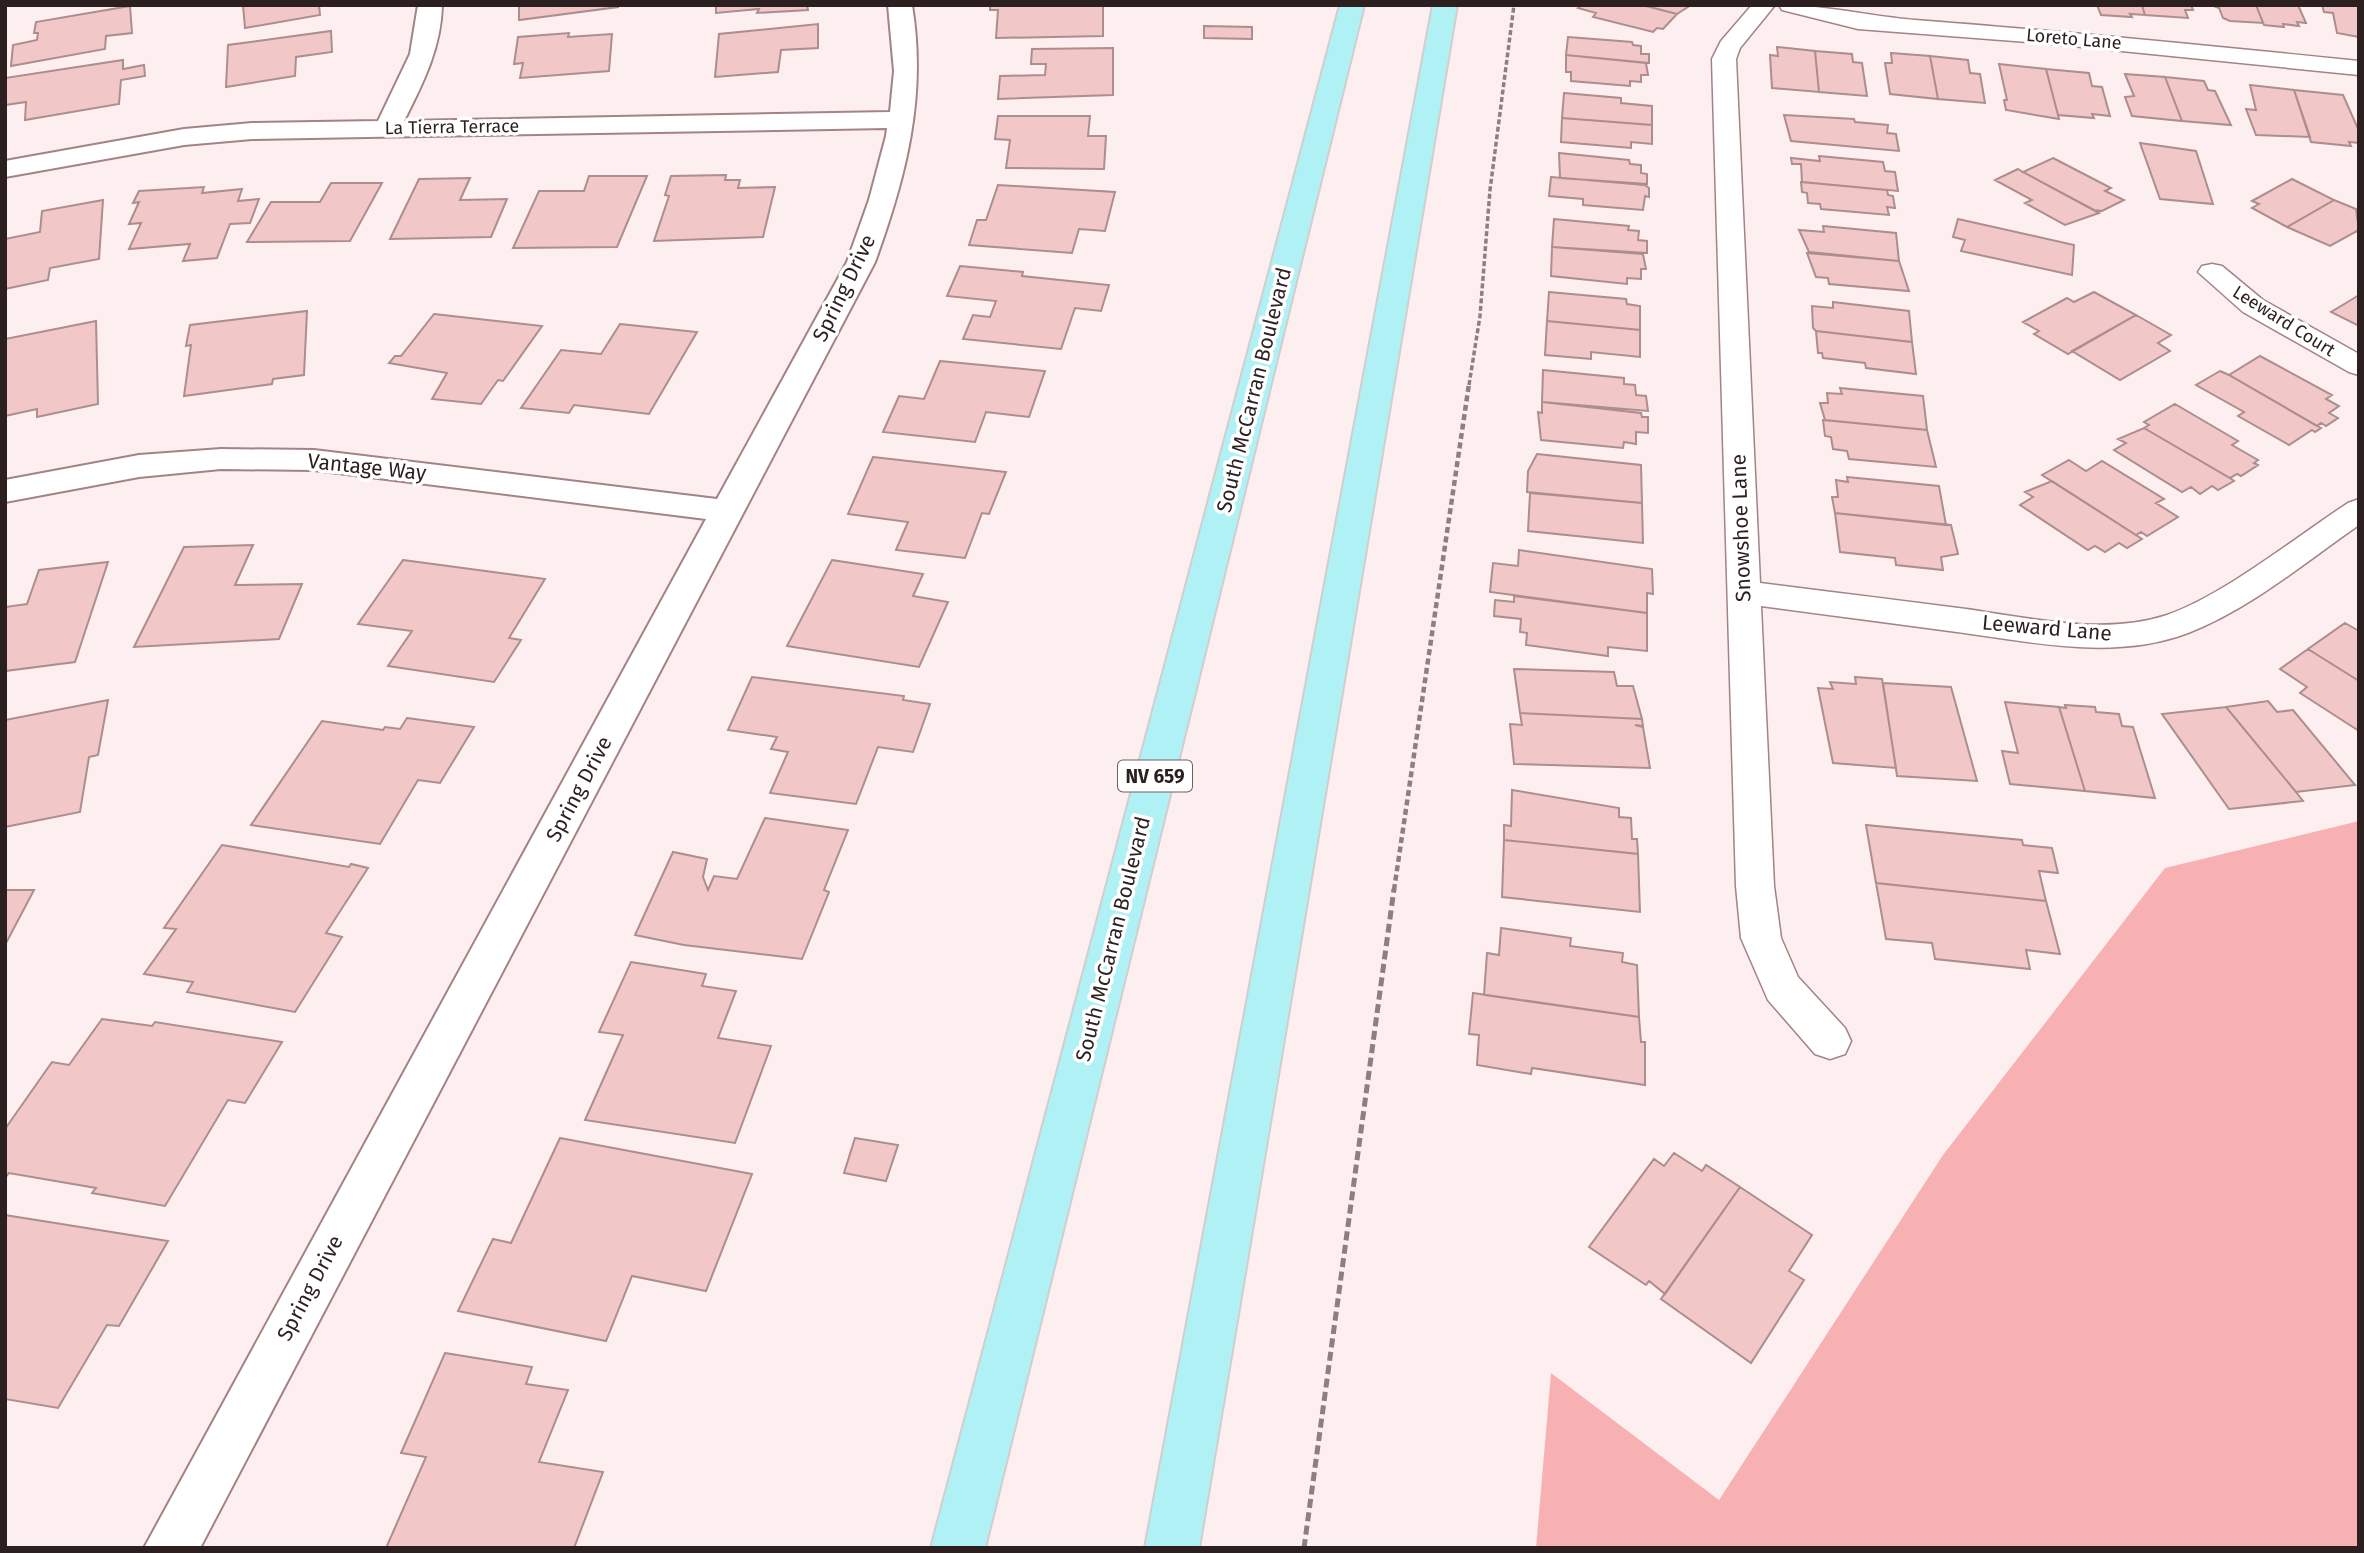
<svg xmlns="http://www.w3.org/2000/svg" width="2364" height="1553" font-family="'Fira Sans',sans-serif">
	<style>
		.green { fill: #f8b1b3 }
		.building { fill: #f2c7c8; stroke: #ad8d8d; stroke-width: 2 }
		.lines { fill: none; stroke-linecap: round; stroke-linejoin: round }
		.lane-casing { stroke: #a38384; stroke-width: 3 }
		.street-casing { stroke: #a38384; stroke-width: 4 }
		.primary-casing { stroke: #d1cece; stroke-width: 4 }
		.path-far2 { stroke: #8d7f7f; stroke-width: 3.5; stroke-dasharray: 5 2.5; stroke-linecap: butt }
		.path-far1 { stroke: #8d7f7f; stroke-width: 4.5; stroke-dasharray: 6 3.5; stroke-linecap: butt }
		.path { stroke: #8d7f7f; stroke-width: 5; stroke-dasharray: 9 4.5; stroke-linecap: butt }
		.lane { fill: #fff; fill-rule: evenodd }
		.street { fill: #fff; fill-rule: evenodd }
		.primary { fill: #b0f1f6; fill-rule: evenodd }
		.labels { text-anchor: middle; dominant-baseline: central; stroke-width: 7; stroke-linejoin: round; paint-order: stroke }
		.far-street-label { font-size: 18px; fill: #2c1f1f; stroke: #fff }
		.shield { fill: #fff; stroke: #6b6262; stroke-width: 2 }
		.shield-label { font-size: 19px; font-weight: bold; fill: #2c1f1f }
		.street-label { font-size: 21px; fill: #2c1f1f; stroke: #fff }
	</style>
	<rect width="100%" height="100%" fill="#fdefef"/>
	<path class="green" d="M2359,821V1548H1536L1551,1373L1719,1500L1943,1155L2165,868Z"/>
	<path class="building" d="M243,5H319L320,15L245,28Z
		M519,5H618V7L519,20Z
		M716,5H807L808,10L757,13L759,9L716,13Z
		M990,5L1103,6V36L996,38L998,10H990Z
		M1581,5H1642L1677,14L1663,29L1657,28L1653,32L1593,17L1596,13L1578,8Z
		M1642,5H1691L1677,14Z
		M2097,5H2142L2145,15L2130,14L2132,17L2101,15Z
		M2142,5H2191L2193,10H2185L2188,18L2145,15Z
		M2211,5H2256L2263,23L2230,21L2223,18L2219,8Z
		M2256,5H2298L2306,23L2297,22L2299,26L2283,24L2284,27L2264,25Z
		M2322,5H2359V37L2337,33L2333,13L2324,12Z
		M130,6L132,33L106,36L105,49L11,66L13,45L37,40L38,33H34L36,22Z
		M818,24V48L781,50L778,72L715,77L719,34Z
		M1204,26L1252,27V39L1204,38Z
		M331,31L332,52L296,57L295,76L226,87L228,45Z
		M569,33L568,37L612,34L609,71L520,78L523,63L514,64L518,37Z
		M1568,37L1632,42L1633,45L1641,46V54H1649V63L1566,55Z
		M1777,47L1815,51L1819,92L1772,88L1770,55L1778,56Z
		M1113,48V95L998,99L1000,76L1045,75L1046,64H1031L1032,49Z
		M1815,51L1852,54L1853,62L1862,63L1867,96L1819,92Z
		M1891,53L1930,56L1938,99L1890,94L1885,63H1892Z
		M1566,55L1646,63L1648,75H1641V82L1630,81V86L1571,81V72H1566Z
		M1930,56L1968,60L1970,73L1980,74L1985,103L1938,99Z
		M123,60V69L144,65L145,76L121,80L119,104L25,120L26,102L5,105V78Z
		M1999,64L2046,69L2059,119L2006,110L2004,100H2007Z
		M2046,69L2089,73L2092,86L2102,87L2110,116L2092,114L2094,118L2058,115Z
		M2125,74L2165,77L2182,121L2132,116L2125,97L2134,96Z
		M2165,77L2204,81L2208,90L2215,91L2231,125L2182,121Z
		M2250,85L2294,90L2310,137L2256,135L2246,109L2256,110Z
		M2294,90L2343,95L2359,131V143L2349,142L2351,146L2311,142Z
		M1564,93L1621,98V103L1652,106V125L1562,118Z
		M1784,115L1854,119L1855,122L1888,125L1887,133L1896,134L1899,151L1791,141Z
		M998,116H1090L1088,136H1106L1104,169L1006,168L1010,140L995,139Z
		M1562,118L1652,125V144L1631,142V148L1561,142Z
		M2140,143L2196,151L2213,204L2160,199Z
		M1559,153L1629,160L1630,164L1641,165V173L1647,174V184L1560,178Z
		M1819,156L1883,162L1885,171L1895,172L1898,191L1802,182L1801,164H1792L1791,158L1820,161Z
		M2053,158L2111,188L2105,191L2124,200L2102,211L2094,210L2023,172Z
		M2018,169L2023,172L2099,213L2065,225L2025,203L2032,200L1995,180Z
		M726,175L725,180H740L738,188L775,187L763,237L654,241L669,196L665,195L671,176Z
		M589,176H647L617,247L513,248L539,191H584Z
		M1551,177L1645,185L1649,188V197L1645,196L1643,210L1583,205V199L1549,196Z
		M470,178L460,200L507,199L491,237L390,239L419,179Z
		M2292,179L2334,200L2287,227L2252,208L2259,204L2252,201Z
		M1801,182L1887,190L1888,195L1893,196L1895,208L1887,207L1889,215L1821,209L1820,204L1808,203L1807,193L1802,192Z
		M331,183H382L350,241L247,242L271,202H320Z
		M998,185L1115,192L1105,231L1079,229L1072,253L969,245L977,220H986Z
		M204,187L202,193L242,189L238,201L259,199L250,223L230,224L217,258L183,261L190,244L129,249L141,223L129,224L139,202L133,203L139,191Z
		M103,200L99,259L50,268L48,280L5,289V239L40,232L42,211Z
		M2334,200L2356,209L2359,230L2330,246L2287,227Z
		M1554,219L1629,226L1628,230L1639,231L1638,240L1647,241V253L1552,247Z
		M1958,219L2074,245L2072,275L1961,251L1965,240L1953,237Z
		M1823,226L1896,233L1899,261L1809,252L1799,230L1824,232Z
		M1552,247L1643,254L1646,269H1641V279L1627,278V284L1551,276Z
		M1807,253L1899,261L1909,291L1829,284L1828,278L1816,277Z
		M960,266L1023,272L1022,276L1109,285L1101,311L1075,308L1061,349L963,339L973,315L990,317L996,301L947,296Z
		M1549,292L1626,299L1627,304L1640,306V330L1547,321Z
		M2094,292L2136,315L2068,354L2034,334L2039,331L2023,322L2067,298L2074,302Z
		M2359,295V326L2331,312L2346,303Z
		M1833,302L1909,311L1912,342L1816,331L1813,328L1812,306L1833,308Z
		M307,311L304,375L273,379L272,384L184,396L191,345L186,346L190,325Z
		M434,314L542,326L503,381L498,380L481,404L432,399L447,373L389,363L395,356H401Z
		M2136,315L2171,335L2158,343L2170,351L2120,380L2072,351Z
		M96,321L98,404L37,417V409L5,416V339Z
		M1547,321L1640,330V357L1591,352V359L1545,355Z
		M620,324L697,332L649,414L574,405L569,413L521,408L561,350L601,354Z
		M1816,331L1912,342L1916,374L1866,368L1865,363L1823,358L1822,353H1818Z
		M2260,356L2332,395L2326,399L2339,406L2329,413L2338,418L2326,426L2321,423L2317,426L2229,375Z
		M940,361L1045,371L1029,417L986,412L975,442L883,432L899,396L924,399Z
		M1543,370L1624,378V384L1635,385L1636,395L1646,396L1648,411L1542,402Z
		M2220,371L2229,375L2321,428L2315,432L2312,430L2289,445L2238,416L2244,412L2196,385Z
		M1840,388L1923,396L1927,430L1825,420L1820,403H1828L1827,393L1842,394Z
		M1542,402L1641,413L1642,417H1648V433L1636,432V444L1624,442L1623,448L1541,440L1538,412L1542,413Z
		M2175,404L2238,441L2232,445L2258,460L2254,463L2258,465L2241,476L2237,474L2230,478L2144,428L2149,425L2144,422Z
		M1823,420L1927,430L1936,467L1849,459L1847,451L1833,449L1831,437L1825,436Z
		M2144,428L2230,478L2234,481L2218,490L2212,486L2200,494L2191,487L2182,492L2114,450L2126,443L2118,439Z
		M1537,454L1641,465L1642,503L1527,492L1528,471Z
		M873,457L1006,472L989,514L982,513L965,558L896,550L908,522L848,514Z
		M2069,460L2086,471L2102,461L2164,499L2156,503L2178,517L2147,536L2141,532L2136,535L2042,475Z
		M1847,477L1939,486L1946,525L1835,513L1832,497H1838L1836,480L1848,482Z
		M2052,481L2136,535L2142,539L2127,548L2119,543L2105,552L2095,546L2088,550L2020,505L2033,497L2025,492Z
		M1530,493L1642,503L1643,543L1528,531Z
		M1835,513L1951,525L1958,554L1941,557L1943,570L1896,565L1895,558L1840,552Z
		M253,545L235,585L302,584L279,639L134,647L184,547Z
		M1519,550L1652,569L1653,594L1647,593V613L1490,592L1493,563L1518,566Z
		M403,560L545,579L509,638L521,640L494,682L388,666L412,631L358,624Z
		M832,560L923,574L913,596L948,602L919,667L787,646Z
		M108,562L75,662L5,671V607L27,604L39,570Z
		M1514,596L1647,613V651L1608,647V656L1526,645L1527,633L1520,632L1521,619L1494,616L1495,600L1514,602Z
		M2345,623L2359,631V681L2308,649Z
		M2308,649L2359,681V731L2300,693L2307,687L2280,669Z
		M1514,669L1614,672L1617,686H1633L1642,719L1520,713Z
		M752,677L904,696L903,700L930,704L913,752L878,747L856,804L770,793L788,752L771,749L777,737L728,730Z
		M1855,677L1882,679L1896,768L1833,763L1818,688L1833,689L1830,682L1856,684Z
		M1883,683L1951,687L1977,781L1897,776Z
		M108,700L98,755L89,757L80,812L5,827V720Z
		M2268,701L2277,712L2293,710L2355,785L2296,792L2226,707Z
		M2005,702L2059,707L2085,791L2010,784L2002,751L2018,753Z
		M2065,705L2095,707L2096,712L2119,714L2122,726L2133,727L2155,798L2085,791L2059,707L2066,708Z
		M2226,707L2296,792L2303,801L2229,809L2162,714Z
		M1520,713L1642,719L1643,726L1635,725L1643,727L1650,768L1514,764L1510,724L1522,725Z
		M407,718L474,727L440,783L418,780L380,844L251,825L322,721L383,730L385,727L400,729Z
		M1512,790L1619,808V817L1631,818L1632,839H1637L1638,854L1504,840V825L1511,826Z
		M765,818L848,830L824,890L829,892L802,959L684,945L635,935L673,852L707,859L703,877L708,890L714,876L737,879Z
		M1866,825L2022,840L2023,845L2052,848L2058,873L2039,871L2046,901L1876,883Z
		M1504,840L1638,854L1640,912L1502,897Z
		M222,845L349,867L351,864L368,868L326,933L342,937L295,1012L187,992L193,982L144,974L176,929L164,928Z
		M1876,883L2046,901L2060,954L2026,950L2030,969L1935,959L1932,943L1886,939Z
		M5,890H34L5,945Z
		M1501,928L1571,938L1570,946L1623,953L1622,962L1637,965L1639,1017L1484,995L1487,953L1499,955Z
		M631,962L706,974L702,986L736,991L718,1038L771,1046L735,1143L585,1120L623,1035L599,1032Z
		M1473,993L1639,1017L1641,1042H1645V1085L1532,1068L1531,1074L1477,1065L1479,1035L1469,1034Z
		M102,1019L152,1026L155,1022L282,1042L245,1103L228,1100L165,1206L92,1193L96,1188L9,1173L5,1178V1129L52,1062L69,1065Z
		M560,1138L752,1174L706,1291L632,1276L606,1341L458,1311L493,1239L511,1243Z
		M855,1138L898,1145L886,1181L844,1173Z
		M1674,1153L1702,1171L1706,1165L1740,1187L1665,1294L1649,1281L1646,1285L1589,1247L1654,1159L1664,1166Z
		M1740,1187L1812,1235L1789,1271L1804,1280L1751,1363L1661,1299Z
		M5,1215L168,1241L119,1326L107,1325L58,1408L5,1399Z
		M445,1353L532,1367L526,1384L568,1390L539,1462L603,1472L574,1548H386L426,1457L401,1453Z"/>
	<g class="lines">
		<g class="lane-casing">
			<path id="lane" d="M1752,5H1775L1740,48L1736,59L1760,583C1829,592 1898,600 1966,609C2030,618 2104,636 2167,615C2224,595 2296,537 2348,503L2359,499V525C2304,563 2250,609 2188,633C2114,661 2032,642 1957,632C1891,623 1826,615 1761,606L1774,886L1781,938L1798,977L1845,1028L1851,1041L1845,1054L1830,1059L1815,1054L1768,1000L1741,938L1736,886L1712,59L1721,41Z
				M1779,5C1825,5 1869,16 1915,20C2063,31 2211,46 2359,61V75L2052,44L1858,29L1782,10Z
				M2212,264L2222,266L2263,300L2359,354V375L2349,372L2243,312L2198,272L2202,266Z"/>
		</g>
		<g class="street-casing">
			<path id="street" d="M418,5H442C441,48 423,83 404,121L890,112L894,71L888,5H912C927,96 906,177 875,262L200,1548H144L706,519L314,470L221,469L139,477L5,502V480L139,455L221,449L314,450L717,499L847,262L869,200L886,136L887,128L252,139L184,145L5,177V161L184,129L252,123L378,121L410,54Z"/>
		</g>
		<g class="primary-casing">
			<path id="primary" d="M1340,5H1364L985,1548H931Z
				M1433,5H1457L1199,1548H1145Z"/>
		</g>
		<path class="path-far2" d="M1469,385L1480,316L1490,190L1514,5"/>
		<path class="path-far1" d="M1394,890L1469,384"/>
		<path class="path" d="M1304,1548L1394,889"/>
		<use href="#lane" class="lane"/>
		<use href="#street" class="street"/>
		<use href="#primary" class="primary"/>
	</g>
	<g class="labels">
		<g class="far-street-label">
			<text transform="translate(2074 39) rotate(5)">Loreto Lane</text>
			<text transform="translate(452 127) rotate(-1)">La Tierra Terrace</text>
			<text transform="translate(2284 321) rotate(32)">Leeward Court</text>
		</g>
		<rect class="shield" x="1118" y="760.5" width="74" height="31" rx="5"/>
		<g class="shield-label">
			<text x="1155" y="776">NV 659</text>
		</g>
		<g class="street-label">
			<text transform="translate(844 288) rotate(-64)">Spring Drive</text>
			<text transform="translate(1254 390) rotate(-76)">South McCarran Boulevard</text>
			<text transform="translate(367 467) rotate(6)">Vantage Way</text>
			<text transform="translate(1741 528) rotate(-92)">Snowshoe Lane</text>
			<text transform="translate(2047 628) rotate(5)">Leeward Lane</text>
			<text transform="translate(579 789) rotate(-62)">Spring Drive</text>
			<text transform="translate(1113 939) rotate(-76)">South McCarran Boulevard</text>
			<text transform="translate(310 1288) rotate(-62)">Spring Drive</text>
		</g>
	</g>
	<rect width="2364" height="1553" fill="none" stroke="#2c1f1f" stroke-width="14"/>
</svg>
